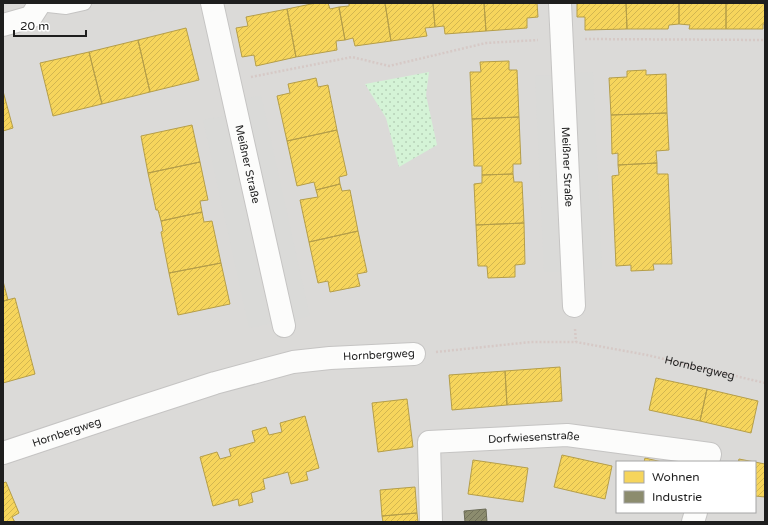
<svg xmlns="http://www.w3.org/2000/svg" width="768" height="525" font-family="'Varela Round',sans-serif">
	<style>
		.residential { fill: #dbdad8; fill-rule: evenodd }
		.religious { fill: #dadad8 }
		.park { fill: url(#park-dots) }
		.homes { fill: url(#homes-hatch); stroke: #b59e49 }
		.industry { fill: url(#industry-hatch); stroke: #6b6b56 }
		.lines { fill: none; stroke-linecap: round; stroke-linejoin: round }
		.lane-casing { stroke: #c5c4c3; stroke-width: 16 }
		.street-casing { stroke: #c5c4c3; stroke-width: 24 }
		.path { stroke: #d6c9c6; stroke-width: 2.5; stroke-dasharray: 2 2; stroke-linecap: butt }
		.lane { stroke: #fcfcfb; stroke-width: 14 }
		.street { stroke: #fcfcfb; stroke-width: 22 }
		.labels { text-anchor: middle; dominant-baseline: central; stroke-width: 4; stroke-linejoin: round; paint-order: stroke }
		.street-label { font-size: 11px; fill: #1e1e1e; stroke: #fff }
	</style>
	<defs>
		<pattern id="park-dots" width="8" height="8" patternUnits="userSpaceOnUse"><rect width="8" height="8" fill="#d4f3d6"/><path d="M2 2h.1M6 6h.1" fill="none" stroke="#b6d0b7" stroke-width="1.8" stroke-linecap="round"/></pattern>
		<pattern id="homes-hatch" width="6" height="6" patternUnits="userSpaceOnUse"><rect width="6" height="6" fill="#f6d55c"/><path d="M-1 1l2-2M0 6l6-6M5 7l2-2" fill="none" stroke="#d2b650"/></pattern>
		<pattern id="industry-hatch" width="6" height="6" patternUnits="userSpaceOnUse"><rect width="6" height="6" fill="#8c8c6e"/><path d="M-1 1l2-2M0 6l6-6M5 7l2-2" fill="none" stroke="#72725a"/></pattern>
	</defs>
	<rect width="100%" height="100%" fill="#ecebe7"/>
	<path class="residential" d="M3,3H765V522H3ZM617,462H755V512H617Z"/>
	<path class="religious" d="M147,3H181L149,12Z
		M593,72L602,269L581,270L572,73Z
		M554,75L563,272H544L535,76Z
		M261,95L310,316L292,321L243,99Z
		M224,116L270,324L249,328L203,120Z"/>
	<path class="park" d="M429,72L426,95L437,145L399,167L386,118L365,84Z"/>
	<path class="homes" d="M316,3H328L330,9L339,7L345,40L336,41L337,50L296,57L287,9Z
		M349,3H385L391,41L355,46L353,38L345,40L339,7L349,6Z
		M385,3H433L435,27L425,28L427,36L391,41Z
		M433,3H484L486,31L445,34L444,26L435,27Z
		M484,3H537L538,17L527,18V28L486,31Z
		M577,3H626L627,29L585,30V17H577Z
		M626,3H679V24L669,25L668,29H627Z
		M679,3H726V29H689L690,25L679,24Z
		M726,3H765V24H763V29H726Z
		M287,9L296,57L256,66L254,55L242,57L236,28L248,26L246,17Z
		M186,28L199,80L150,92L138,40Z
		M138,40L150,92L102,104L89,52Z
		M89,52L102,104L53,116L40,63Z
		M509,61V70H517L519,117L472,119L470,72H481L480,62Z
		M646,70V75L666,74L667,113L611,115L609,78L627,77V71Z
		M316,78L318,87L328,85L337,130L287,141L277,96L290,93L288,84Z
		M3,91L13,128L3,131Z
		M667,113L669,150L656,151L657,163L618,165V153L612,154L611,115Z
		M519,117L521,164H513V174L482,175V166H474L472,119Z
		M192,125L200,162L148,173L141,136Z
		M337,130L347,175L339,177L340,184L316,190L314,182L297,186L287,141Z
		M200,162L208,200L200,201L202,212L161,221L158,210H156L148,173Z
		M657,163V174H668L672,264H653L654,270L631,271V265L616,266L612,176L619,175L618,165Z
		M513,174L514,182H522L524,223L476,225L474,184L482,183V175Z
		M340,184L342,191L350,190L358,231L309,242L300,200L318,197L316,190Z
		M202,212L204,222L212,221L221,263L169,273L161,232L163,231L161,221Z
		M524,223L525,264L515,265V277L488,278L487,266H478L476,225Z
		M358,231L367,272L357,274L360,286L330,292L328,281L318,283L309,242Z
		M221,263L230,304L178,315L169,273Z
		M3,281L8,300L3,301Z
		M15,298L35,374L3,383V301Z
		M560,367L562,401L507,405L505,371Z
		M505,371L507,405L452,410L449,375Z
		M656,378L707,389L700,421L649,410Z
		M707,389L758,401L751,433L700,421Z
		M407,399L413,447L378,452L372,403Z
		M305,416L319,468L306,472L308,480L291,484L288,472L263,479L265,489L251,493L253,502L239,506L238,499L213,506L200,457L217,452L220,459L231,456L229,449L255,442L252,431L266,427L269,435L282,432L280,423Z
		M562,455L612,466L605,499L554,487Z
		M645,458L662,462H644Z
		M739,459L765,464V497L755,496V462H738Z
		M473,460L528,468L523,502L468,494Z
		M6,482L19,513L12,517L15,522H3V483Z
		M415,487L417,513L382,516L380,490Z
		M417,513L418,522H383L382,516Z"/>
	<path class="industry" d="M486,509L487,522H465L464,511Z"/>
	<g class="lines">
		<g class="lane-casing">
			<path id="lane" d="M39,4L66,7L84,3"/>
		</g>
		<g class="street-casing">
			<g id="street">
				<path id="s2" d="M212,3L284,326"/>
				<path id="s3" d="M560,3L574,306"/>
				<path d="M3,25L31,17L40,3"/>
				<path id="s4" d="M3,453L138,408L215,383L293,362L330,358L414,354"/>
				<path id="s5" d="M431,522L429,442L567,435L710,454L708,462"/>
				<path d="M693,522L696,512"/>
			</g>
		</g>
		<g class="path">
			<path d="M585,39L765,40"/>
			<path d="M251,77L352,57L389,66L486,43L538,40"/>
			<path d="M575,329L576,342"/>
			<path id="s1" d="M436,352L531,342H576L647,355L765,383"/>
		</g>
		<use href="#lane" class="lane"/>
		<use href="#street" class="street"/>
	</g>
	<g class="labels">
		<g class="street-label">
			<text stroke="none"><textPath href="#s2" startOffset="165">Meißner Straße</textPath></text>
			<text stroke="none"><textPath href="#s3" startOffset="164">Meißner Straße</textPath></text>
			<text transform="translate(379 355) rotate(-3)">Hornbergweg</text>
			<text stroke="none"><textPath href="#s1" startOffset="267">Hornbergweg</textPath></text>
			<text stroke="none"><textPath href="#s4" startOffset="67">Hornbergweg</textPath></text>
			<text stroke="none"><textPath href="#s5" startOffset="185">Dorfwiesenstraße</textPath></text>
		</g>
	</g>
	<rect width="768" height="525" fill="none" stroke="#1e1e1e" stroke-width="8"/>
	<rect x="616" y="461" width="140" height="52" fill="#ffffff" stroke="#a5a5a5"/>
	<rect x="624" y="471" width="20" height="12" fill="#f6d55c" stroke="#a5a5a5"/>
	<text x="652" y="481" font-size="12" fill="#1e1e1e">Wohnen</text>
	<rect x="624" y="491" width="20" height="12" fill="#8c8c6e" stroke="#a5a5a5"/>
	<text x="652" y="501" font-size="12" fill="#1e1e1e">Industrie</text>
	<path d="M14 30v6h72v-6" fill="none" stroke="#1e1e1e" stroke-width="2"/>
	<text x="20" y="30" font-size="12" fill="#1e1e1e" stroke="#ffffff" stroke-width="3" paint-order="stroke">20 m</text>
</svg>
